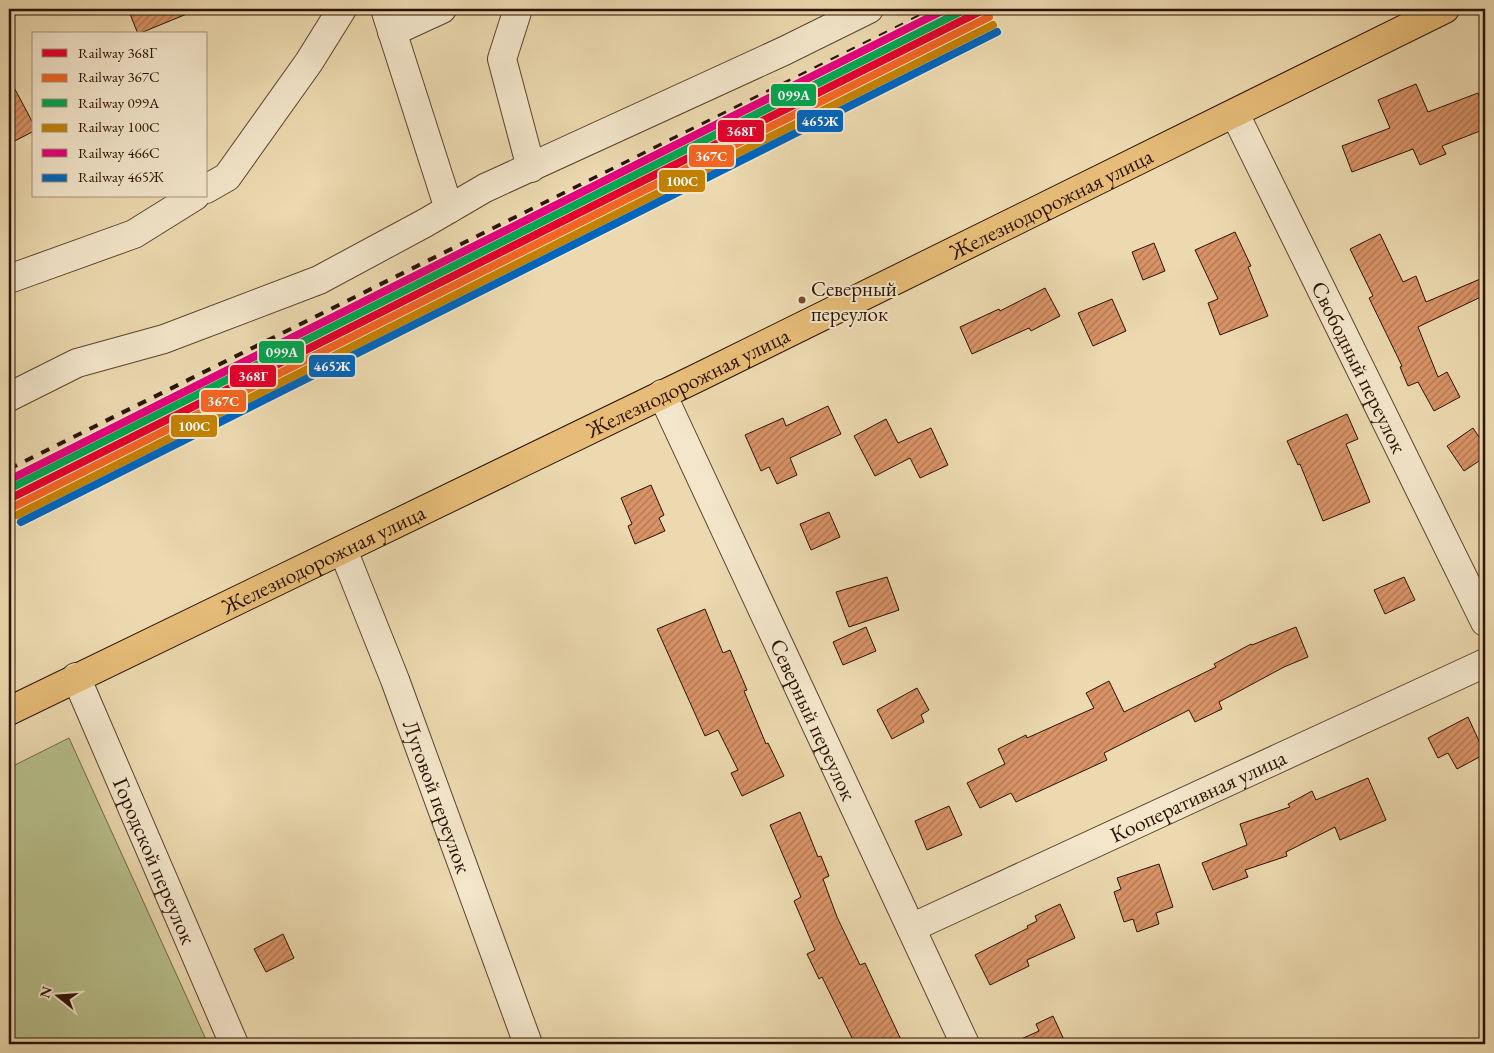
<svg xmlns="http://www.w3.org/2000/svg" width="1494" height="1053" font-family="'EB Garamond',serif">
	<style>
		.green { fill: #b7bf8b; stroke: #716846 }
		.building { fill: url(#building-hatch); stroke: #2b1201 }
		.lines { fill: none; stroke-linecap: round; stroke-linejoin: round }
		.minor-casing { stroke: #5b442c; stroke-width: 30 }
		.major-casing { stroke: #2b1201; stroke-width: 30 }
		.minor { stroke: #f3e6cb; stroke-width: 28 }
		.major { stroke: #e6bc78; stroke-width: 28 }
		.rail { stroke: #2b1201; stroke-width: 4; stroke-dasharray: 9 9; stroke-linecap: butt }
		.rail-1-casing { stroke: #f3e6cb; stroke-width: 11 }
		.rail-2-casing { stroke: #f3e6cb; stroke-width: 11 }
		.rail-3-casing { stroke: #f3e6cb; stroke-width: 11 }
		.rail-4-casing { stroke: #f3e6cb; stroke-width: 11 }
		.rail-5-casing { stroke: #f3e6cb; stroke-width: 11 }
		.rail-6-casing { stroke: #f3e6cb; stroke-width: 11 }
		.rail-1 { stroke: #e4002b; stroke-width: 8 }
		.rail-2 { stroke: #f26522; stroke-width: 8 }
		.rail-3 { stroke: #00a651; stroke-width: 8 }
		.rail-4 { stroke: #c48100; stroke-width: 8 }
		.rail-5 { stroke: #e5007d; stroke-width: 8 }
		.rail-6 { stroke: #0065bd; stroke-width: 8 }
		.bus-dot { fill: #7a4b2a; stroke: #f3e6cb; stroke-width: 2 }
		.labels { text-anchor: middle; dominant-baseline: central; stroke-width: 4; stroke-linejoin: round; paint-order: stroke }
		.bus-label { font-size: 21px; fill: #2b1201; stroke: #f3e6cb; text-anchor: start }
		.street-label { font-size: 22px; fill: #2b1201; stroke: #f3e6cb }
		.line-badge { stroke: #f3e6cb; stroke-width: 2 }
		.badge-label { font-size: 14px; text-anchor: middle; font-weight: bold; fill: #fff }
	</style>
	<defs>
		<pattern id="building-hatch" width="6" height="6" patternUnits="userSpaceOnUse" patternTransform="scale(1.25)"><rect width="6" height="6" fill="#d99367"/><path d="M-1 1l2-2M0 6l6-6M5 7l2-2" fill="none" stroke="#b07752"/></pattern>
	</defs>
	<rect width="100%" height="100%" fill="#ecd9af"/>
	<filter id="stains"><feTurbulence type="fractalNoise" baseFrequency=".004" numOctaves="4"/><feColorMatrix values="0 0 0 0 .2 0 0 0 0 .09 0 0 0 0 .02 0 0 0 .5 -.17"/></filter>
	<radialGradient id="worn" r=".72"><stop offset=".6" stop-color="#630" stop-opacity="0"/><stop offset="1" stop-color="#630" stop-opacity=".3"/></radialGradient>
	<path class="green" d="M69,738L208,1044H9V768Z"/>
	<path class="building" d="M128,9H199L138,34Z
		M9,78L34,125V131L9,144Z
		M1416,84L1428,112L1478,93L1485,112V129L1442,146L1446,154L1420,165L1413,149L1352,172L1342,146L1390,128L1378,100Z
		M1235,232L1251,266L1248,267L1268,316L1220,335L1208,303L1218,299L1195,250Z
		M1380,234L1403,282L1416,276L1426,302L1485,277V295L1418,327L1438,377L1447,372L1460,397L1434,411L1418,382L1408,386L1400,367L1402,366L1369,298L1373,296L1350,249Z
		M1154,243L1165,271L1143,280L1132,252Z
		M1045,288L1060,316L1031,331L1029,328L972,354L960,327L999,309L1000,311Z
		M1112,299L1126,331L1093,346L1078,313Z
		M828,406L841,434L790,458L797,475L777,484L769,467L761,471L745,435L783,418L786,426Z
		M1347,414L1358,439L1346,444L1370,502L1323,521L1300,464L1298,465L1287,441Z
		M886,419L898,443L931,428L948,465L920,478L910,458L875,476L854,436Z
		M1473,428L1485,446V457L1464,471L1447,446Z
		M651,485L664,515L659,518L665,531L635,544L628,526L632,524L621,498Z
		M829,512L840,537L811,550L800,524Z
		M887,577L899,610L849,627L836,592Z
		M1404,577L1415,600L1385,614L1374,590Z
		M705,609L723,653L730,650L747,690L744,691L766,744L768,743L784,776L742,796L731,773L738,770L718,730L705,736L657,629Z
		M866,627L876,651L843,665L833,642Z
		M1296,627L1308,657L1284,667L1219,702L1222,709L1195,722L1189,710L1104,753L1107,760L1016,802L1011,793L980,808L967,783L1005,764L998,749L1026,735L1027,738L1094,708L1086,693L1109,681L1124,712L1216,667L1214,664L1251,644L1252,645Z
		M917,688L929,710L921,715L924,722L892,739L877,710Z
		M1468,717L1485,754L1457,769L1448,753L1438,758L1428,738Z
		M1368,778L1386,820L1340,840L1335,827L1286,852L1287,856L1245,870L1248,877L1213,890L1202,863L1247,845L1240,824L1290,807L1288,804L1312,791L1316,800Z
		M949,806L962,835L927,850L915,821Z
		M800,812L818,857L821,856L829,876L823,879L837,917L860,965L865,963L903,1044H855L822,977L819,979L807,954L815,950L794,901L801,897L770,825Z
		M1159,864L1173,907L1156,913L1159,924L1137,932L1133,919L1124,922L1114,892L1121,889L1117,878Z
		M1060,904L1075,938L1027,960L1029,966L990,985L975,955L1028,928L1027,926L1037,921L1035,916Z
		M283,934L294,958L266,972L254,949Z
		M1053,1016L1066,1044H1010L1039,1031L1036,1024Z"/>
	<g class="lines">
		<g class="minor-casing">
			<g id="minor">
				<path d="M385,9L449,209"/>
				<path d="M518,9L502,59L531,168"/>
				<path d="M392,32L442,9"/>
				<path id="s1" d="M1235,114L1485,622"/>
				<path d="M206,189L227,177L309,62L342,9"/>
				<path d="M9,279L134,234L195,196"/>
				<path id="s2" d="M662,394L965,1044"/>
				<path d="M9,397L77,363L164,339L319,280L425,223L485,188L784,51L869,9"/>
				<path id="s3" d="M343,550L395,680L528,1044"/>
				<path id="s4" d="M76,677L234,1044"/>
				<path id="s5" d="M911,928L1485,663"/>
			</g>
		</g>
		<g class="major-casing">
			<g id="major">
				<path id="s6" d="M9,711L701,376L1445,9"/>
			</g>
		</g>
		<use href="#minor" class="minor"/>
		<use href="#major" class="major"/>
		<path class="rail" d="M9,469L934,9"/>
		<g class="rail-1-casing">
			<path id="rail-1" d="M9,499L985,9"/>
		</g>
		<g class="rail-2-casing">
			<path id="rail-2" d="M13,507L989,17"/>
		</g>
		<g class="rail-3-casing">
			<path id="rail-3" d="M9,489L966,9"/>
		</g>
		<g class="rail-4-casing">
			<path id="rail-4" d="M17,515L993,25"/>
		</g>
		<g class="rail-5-casing">
			<path id="rail-5" d="M9,480L946,9"/>
		</g>
		<g class="rail-6-casing">
			<path id="rail-6" d="M21,522L997,32"/>
		</g>
		<use href="#rail-1" class="rail-1"/>
		<use href="#rail-2" class="rail-2"/>
		<use href="#rail-3" class="rail-3"/>
		<use href="#rail-4" class="rail-4"/>
		<use href="#rail-5" class="rail-5"/>
		<use href="#rail-6" class="rail-6"/>
	</g>
	<circle class="bus-dot" cx="802" cy="300" r="4.5"/>
	<g class="labels">
		<g class="bus-label">
			<text x="811" y="288">Северный<tspan x="811" dy="25">переулок</tspan></text>
		</g>
		<g class="street-label">
			<text stroke="none"><textPath href="#s6" startOffset="1159">Железнодорожная улица</textPath></text>
			<text stroke="none"><textPath href="#s1" startOffset="282">Свободный переулок</textPath></text>
			<text stroke="none"><textPath href="#s6" startOffset="754">Железнодорожная улица</textPath></text>
			<text stroke="none"><textPath href="#s6" startOffset="349">Железнодорожная улица</textPath></text>
			<text stroke="none"><textPath href="#s2" startOffset="359">Северный переулок</textPath></text>
			<text stroke="none"><textPath href="#s3" startOffset="264">Луговой переулок</textPath></text>
			<text stroke="none"><textPath href="#s5" startOffset="316">Кооперативная улица</textPath></text>
			<text stroke="none"><textPath href="#s4" startOffset="200">Городской переулок</textPath></text>
		</g>
	</g>
	<g class="line-badge">
		<rect x="770" y="83" width="47" height="24" rx="5" fill="#00a651"/>
		<rect x="796" y="109" width="48" height="24" rx="5" fill="#0065bd"/>
		<rect x="717" y="119" width="48" height="24" rx="5" fill="#e4002b"/>
		<rect x="688" y="144" width="47" height="24" rx="5" fill="#f26522"/>
		<rect x="658" y="169" width="48" height="24" rx="5" fill="#c48100"/>
		<rect x="258" y="340" width="47" height="24" rx="5" fill="#00a651"/>
		<rect x="308" y="354" width="48" height="24" rx="5" fill="#0065bd"/>
		<rect x="229" y="364" width="48" height="24" rx="5" fill="#e4002b"/>
		<rect x="200" y="389" width="47" height="24" rx="5" fill="#f26522"/>
		<rect x="170" y="414" width="48" height="24" rx="5" fill="#c48100"/>
	</g>
	<g class="badge-label">
		<text x="794" y="100">099А</text>
		<text x="820" y="126">465Ж</text>
		<text x="741" y="136">368Г</text>
		<text x="711" y="161">367С</text>
		<text x="682" y="186">100C</text>
		<text x="282" y="357">099А</text>
		<text x="332" y="371">465Ж</text>
		<text x="253" y="381">368Г</text>
		<text x="223" y="406">367С</text>
		<text x="194" y="431">100C</text>
	</g>
	<rect width="1494" height="1053" fill="none" stroke="#ecd9af" stroke-width="30"/>
	<rect x="10" y="10" width="1474" height="1033" fill="none" stroke="#2b1201" stroke-width="2.5"/>
	<rect x="15" y="15" width="1464" height="1023" fill="none" stroke="#2b1201"/>
	<rect x="32" y="32" width="175" height="165" fill="#f3e6cb" stroke="#a3917a"/>
	<rect x="42" y="49" width="25" height="8" fill="#e4002b" stroke="#a3917a"/>
	<text x="78" y="58" font-size="15" fill="#2b1201">Railway 368Г</text>
	<rect x="42" y="74" width="25" height="8" fill="#f26522" stroke="#a3917a"/>
	<text x="78" y="82" font-size="15" fill="#2b1201">Railway 367С</text>
	<rect x="42" y="99" width="25" height="8" fill="#00a651" stroke="#a3917a"/>
	<text x="78" y="108" font-size="15" fill="#2b1201">Railway 099А</text>
	<rect x="42" y="124" width="25" height="8" fill="#c48100" stroke="#a3917a"/>
	<text x="78" y="132" font-size="15" fill="#2b1201">Railway 100C</text>
	<rect x="42" y="149" width="25" height="8" fill="#e5007d" stroke="#a3917a"/>
	<text x="78" y="158" font-size="15" fill="#2b1201">Railway 466С</text>
	<rect x="42" y="174" width="25" height="8" fill="#0065bd" stroke="#a3917a"/>
	<text x="78" y="182" font-size="15" fill="#2b1201">Railway 465Ж</text>
	<g transform="translate(58 996) rotate(287)" stroke="#f3e6cb" stroke-width="4" paint-order="stroke">
	<path d="M0-4L9 19L0 12L-9 19Z" fill="#2b1201"/>
	<text y="-8" font-size="14" font-weight="bold" text-anchor="middle" fill="#2b1201">N</text>
	</g>
	<rect width="100%" height="100%" filter="url(#stains)"/>
	<rect width="100%" height="100%" fill="url(#worn)"/>
</svg>
